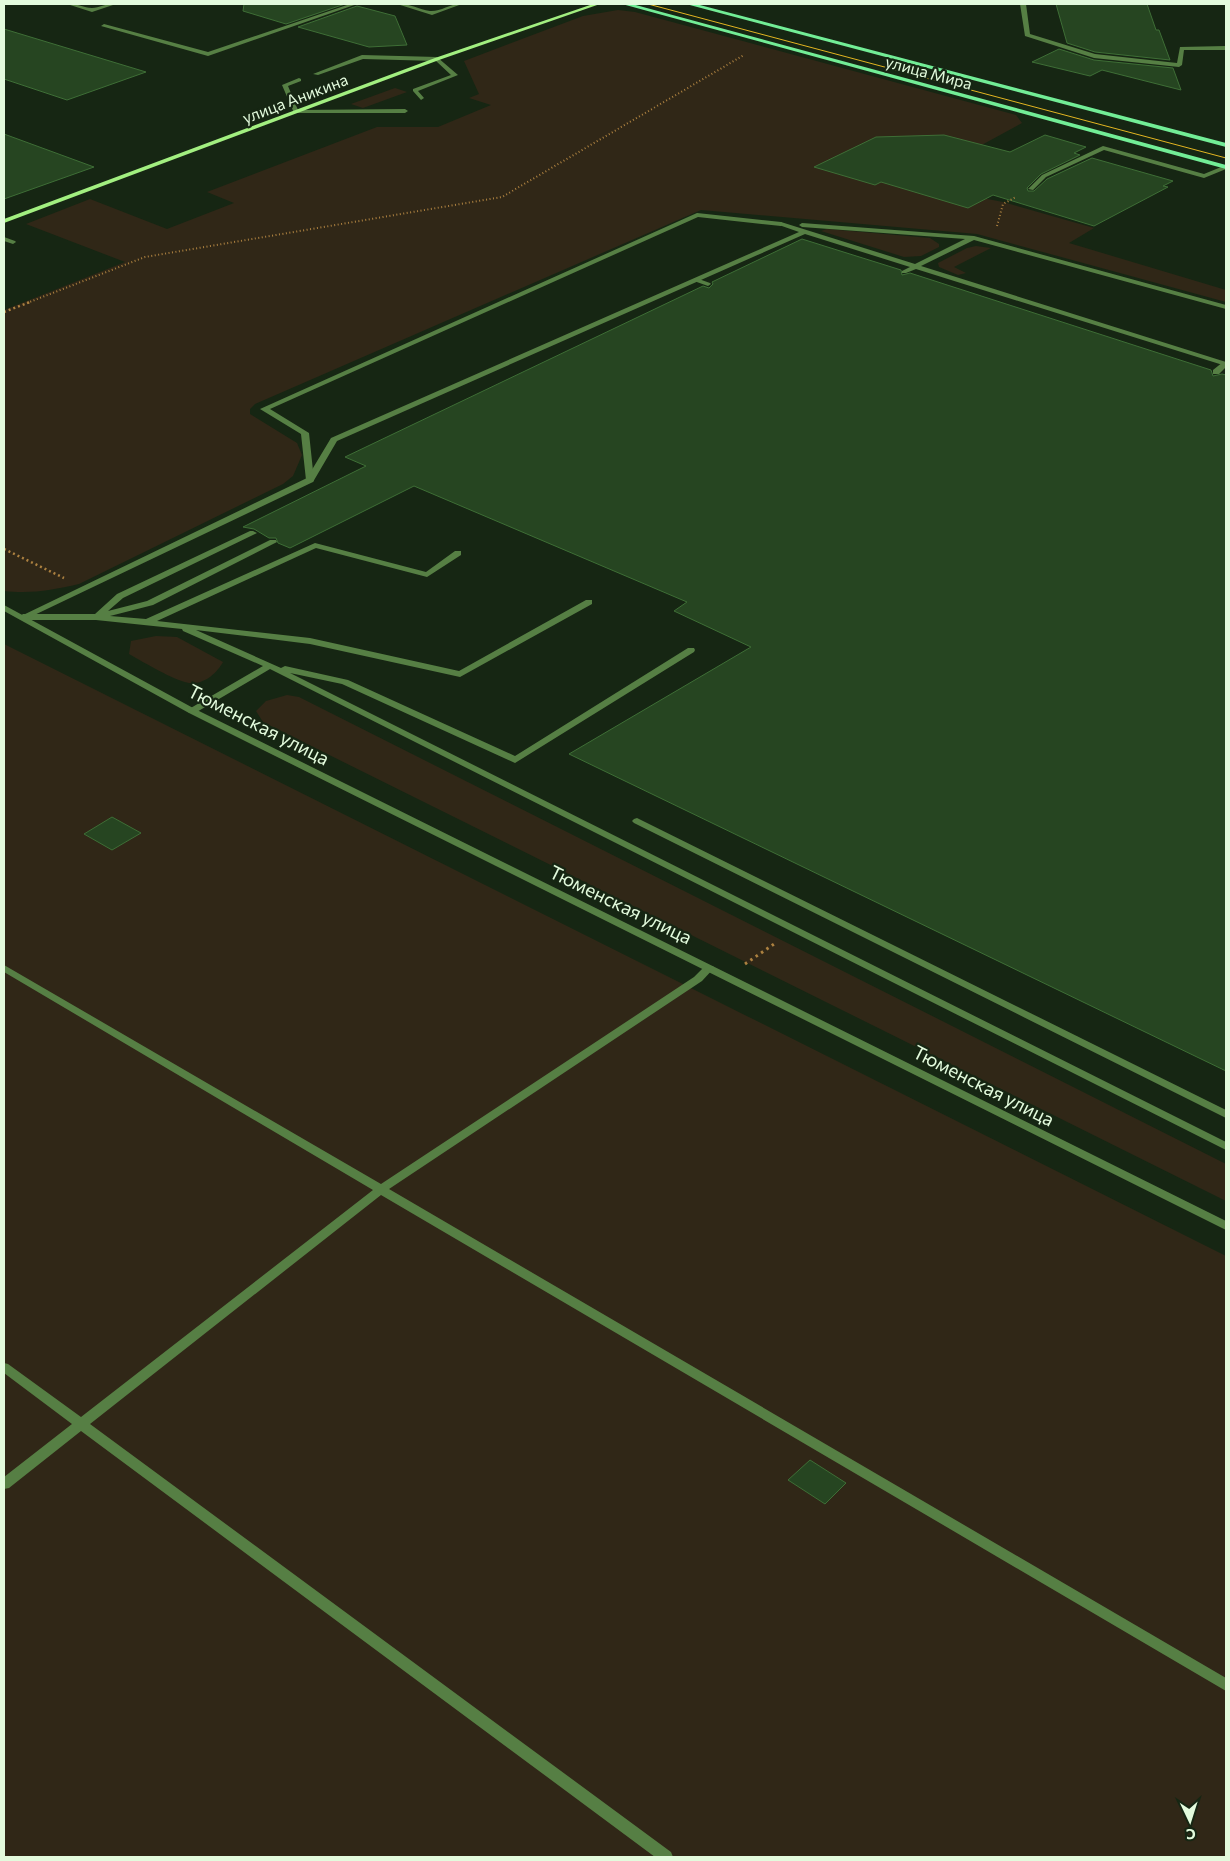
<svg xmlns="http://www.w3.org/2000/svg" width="1230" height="1861" font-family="Commissioner,sans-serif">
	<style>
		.green { fill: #302717 }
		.building { fill: #264521; stroke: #3e6e36 }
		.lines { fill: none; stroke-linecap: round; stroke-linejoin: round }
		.path-far2 { stroke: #ac8140; stroke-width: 2; stroke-dasharray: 1 2.5; stroke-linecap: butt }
		.path-far1 { stroke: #ac8140; stroke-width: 2.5; stroke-dasharray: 2 3; stroke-linecap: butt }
		.path { stroke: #ac8140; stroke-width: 3; stroke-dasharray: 2.5 4; stroke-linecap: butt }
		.service { fill: #567f44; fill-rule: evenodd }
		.minor { fill: #567f44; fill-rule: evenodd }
		.tertiary { fill: #567f44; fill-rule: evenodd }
		.secondary { fill: #a2ef80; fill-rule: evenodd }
		.primary { fill: #72ed96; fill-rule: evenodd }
		.tram { stroke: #e3b521; stroke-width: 1 }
		.labels { text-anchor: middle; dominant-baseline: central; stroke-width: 4.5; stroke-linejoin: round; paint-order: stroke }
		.far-street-label { font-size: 16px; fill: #e3fbdd; stroke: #162613 }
		.street-label { font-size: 19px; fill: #e3fbdd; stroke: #162613 }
	</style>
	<rect width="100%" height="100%" fill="#162613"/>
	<path class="green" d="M618,10L635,12L1016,115L1022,123L910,184L1003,202L1094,228L1069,243L1226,290V302L977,234L701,210L255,404L250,409V414L297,443L302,455L293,476L283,484L79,584C52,590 32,594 4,591V310L125,262L26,224L90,199L167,229L234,203L207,192L377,127H438L491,105L469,98L479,94L464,61L583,16Z
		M395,88L407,92L363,108L351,104Z
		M827,229L930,238L939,244V247L921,256L904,257L821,231Z
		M976,246L991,248L954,267L966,273L958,275L939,267L938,263L967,248Z
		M156,636L177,637L223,662C217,673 204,685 189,683C173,680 145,663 129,654L131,641Z
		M4,644L1226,1256V1857H4Z
		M287,695L299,697L1226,1164V1201L263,722L256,711L266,701Z"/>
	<path class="building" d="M244,4H345L286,24L243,11Z
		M1056,4H1147L1156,30H1159L1170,60L1095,52L1067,43Z
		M357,6L395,16L407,45L369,47L298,27Z
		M4,29L146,72L67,100L4,79Z
		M1059,49L1094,60L1173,68L1181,90L1102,70L1090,76L1032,62Z
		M4,134L94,167L4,199Z
		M944,135L1010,152L1045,135L1086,147L1074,153L1080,155L1041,174L1027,188L1028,191H1034L1047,179L1092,158L1173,181L1163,186L1168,187L1094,226L993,195L968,208L881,182L875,185L814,167L876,137Z
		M802,239L901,270L902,275L910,273L1211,370L1213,376L1222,374L1226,375V1071L569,754L751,647L674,611L687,602L414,486L290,548L278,543L276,538H269L254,529L243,527L366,466L345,457L703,286L709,288L713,284L712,282Z
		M112,817L141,833L112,850L84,834Z
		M810,1460L846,1483L825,1504L788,1480Z"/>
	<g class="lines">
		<path class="path-far2" d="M997,226L1003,204L1016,197
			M27,303L145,257L502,197L744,55"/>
		<path class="path-far1" d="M4,312L30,302
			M4,549L64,578"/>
		<path class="path" d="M745,964L777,942"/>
		<path class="service" d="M67,4C76,3 83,8 92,8C100,8 107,3 116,4L92,12Z
			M350,4H357L208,56L101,26L104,24L208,52Z
			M397,4C409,3 418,9 430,11C440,12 451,3 462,4L432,15Z
			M1020,4H1026L1030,34L1095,54L1177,63L1180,47L1226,46V50H1184L1182,65L1179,67L1094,58L1025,36Z
			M362,55L437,57L458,75L418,91L424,98L421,100L413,91V89L451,75L436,61L363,59L318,75L313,74Z
			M299,78L301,79V81L288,86L298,110L405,109L408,111L405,113H294L282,85Z
			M1103,146L1204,174L1226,165V169L1204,178L1104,150L1046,177L1033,190L1028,189L1042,175Z
			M697,213L781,222L784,224L781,226L698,217L270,409L309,433L314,480L313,482H310L306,480L301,434L260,409Z
			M4,237L15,241L16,242L13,244L4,241Z
			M696,278L710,283L711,284L708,286L694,281V279Z
			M1223,362H1226V367L1219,374H1213V370Z
			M250,531H253L257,533L123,598L108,611L147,601L270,540H276L277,542L153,605L110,616L146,619L315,543L426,572L455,551H461V555L427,577L316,548L157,621L310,638L459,671L586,600H592V604L460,677L310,644L196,630L281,668L285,666L348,680L515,756L688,648H694L695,650L694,652L515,763L342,684L290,673L1226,1142V1150L270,669L195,713H189L188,711L189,709L263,666L183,631L182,629L96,620H23L19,617L23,614H95L117,594Z
			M637,818L1226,1110V1118L634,823L632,821L634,819Z
			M4,965L381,1184L694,977L705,966H713L714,968L702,981L389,1189L1226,1678V1691L381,1195L90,1424L671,1852L673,1857H655L81,1431L9,1488L4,1489V1477L72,1424L4,1373V1363L8,1364L81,1417L373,1190L4,972Z"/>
		<path class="minor" d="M781,222L915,264L965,239L802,227L799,225L802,223L974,236L1226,305V309L974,240L921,266L1226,362V366L916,269L906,273H902V271L910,267L805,234L337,441L313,482L26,619L23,620L19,617L307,478L331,438L799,232L779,225L778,224Z"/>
		<path class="tertiary" d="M4,605L195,709L1226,1221V1230L189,713L4,611Z"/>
		<path class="secondary" d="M593,4H600L439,60L4,223V219L435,58Z"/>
		<path class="primary" d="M622,4H632L1226,165V169Z
			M686,4H696L1226,143V147Z"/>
		<path class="tram" d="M648,4L1226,158"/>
	</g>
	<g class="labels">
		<g class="far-street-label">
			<text transform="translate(929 72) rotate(15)">улица Мира</text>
			<text transform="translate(295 98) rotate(-21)">улица Аникина</text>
		</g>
		<g class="street-label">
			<text transform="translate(259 724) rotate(27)">Тюменская улица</text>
			<text transform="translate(621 904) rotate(26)">Тюменская улица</text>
			<text transform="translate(984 1085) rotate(27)">Тюменская улица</text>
		</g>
	</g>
	<rect width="1230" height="1861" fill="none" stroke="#e3fbdd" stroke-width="10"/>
	<g transform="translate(1190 1821) rotate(176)" stroke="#162613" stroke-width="4" paint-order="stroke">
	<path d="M0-4L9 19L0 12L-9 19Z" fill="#e3fbdd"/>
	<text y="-8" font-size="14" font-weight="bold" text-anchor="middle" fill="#e3fbdd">С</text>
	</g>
</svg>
